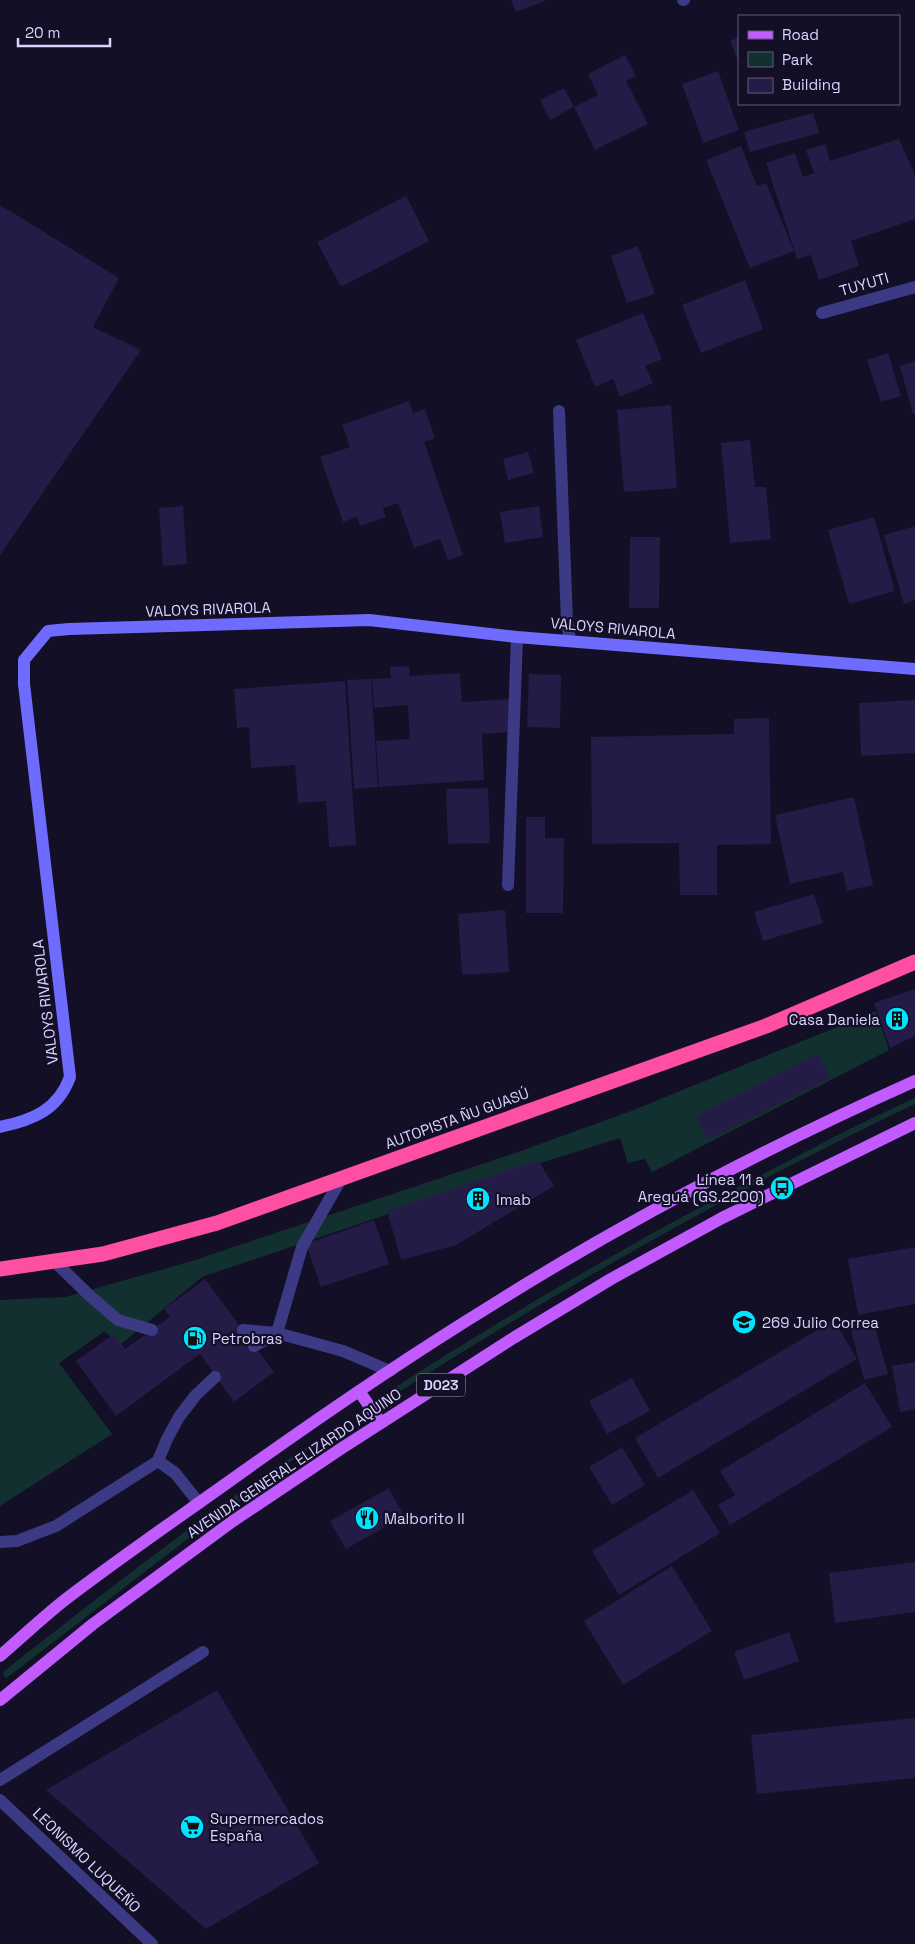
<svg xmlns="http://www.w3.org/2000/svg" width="915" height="1944" font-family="'Space Grotesk',sans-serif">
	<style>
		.green { fill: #12302f }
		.building { fill: #241b47 }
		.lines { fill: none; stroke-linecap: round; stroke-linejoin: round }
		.lane { stroke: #3d3a85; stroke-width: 12 }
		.street { stroke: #3d3a85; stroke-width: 12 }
		.secondary { stroke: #6f6bff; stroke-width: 12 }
		.primary { stroke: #c25bff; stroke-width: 12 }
		.highway { stroke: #ff4fa3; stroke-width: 15 }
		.labels { text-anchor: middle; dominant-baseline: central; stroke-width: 4.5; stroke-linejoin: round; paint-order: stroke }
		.shield { fill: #130f26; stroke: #9e99be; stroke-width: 1 }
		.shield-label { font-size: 14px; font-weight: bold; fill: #d9d4ff }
		.street-label { font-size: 15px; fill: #d9d4ff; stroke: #130f26 }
		.poi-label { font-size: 15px; fill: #d9d4ff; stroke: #130f26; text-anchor: start }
	</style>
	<rect width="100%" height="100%" fill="#130f26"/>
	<path class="green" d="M876,1011L889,1050L652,1172L645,1159L628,1163L620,1138L531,1166L202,1277L119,1346L105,1331L59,1363L112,1434L0,1506V1300L65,1297L189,1262L518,1152L631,1111Z
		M915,1098V1104C734,1190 560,1289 391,1397L387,1398L386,1396L388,1392C502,1318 619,1250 740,1186C798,1156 855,1125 915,1098Z
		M340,1426L289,1463L282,1472L194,1534L8,1677L7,1678L3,1675L4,1671C113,1586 222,1499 340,1426Z"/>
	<path class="building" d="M511,0H547L516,12Z
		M739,37V63L730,41Z
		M625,55L636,76L626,81L648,124L595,150L574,107L550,120L540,100L564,88L574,107L598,95L588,74Z
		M718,71L739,130L703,143L682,84Z
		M813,113L819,133L750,152L744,132Z
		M899,139L915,175V219L851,241L859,266L819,280L811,255L797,259L766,163L795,153L803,177L814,173L806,150L825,144L830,161Z
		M741,146L757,186L766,183L794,251L750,268L706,160Z
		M406,196L429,241L341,287L317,242Z
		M0,205L119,278L93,327L141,350L0,555Z
		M638,246L655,294L627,303L611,256Z
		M745,280L763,329L701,353L682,305Z
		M643,313L662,359L645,366L653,383L620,397L613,379L595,387L576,340Z
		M888,353L901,396L881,402L867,360Z
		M915,361V414H913L900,366Z
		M409,401L413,413L425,409L435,438L424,442L463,555L448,560L440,539L414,548L398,503L383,508L386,517L360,526L357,517L343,522L320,457L350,447L342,425Z
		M671,405L677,488L624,492L617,410Z
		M750,440L755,487H766L771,539L730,543L721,443Z
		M528,452L534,473L508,480L503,459Z
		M183,506L187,564L163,566L159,508Z
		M539,506L543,537L505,543L500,512Z
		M874,517L895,591L849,604L828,530Z
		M915,526V600L904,604L884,535Z
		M630,537H660L659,608H629Z
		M409,666L410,676L460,673L462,702L510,699L511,732L482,734L484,780L379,787L376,741L410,739L408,705L374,708L372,679L391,678L390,667Z
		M529,674L561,675L560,728L527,727Z
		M371,679L378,787L354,789L347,680Z
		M345,681L356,845L329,847L326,801L298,803L295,765L251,768L249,727L237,728L234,689Z
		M915,700V753L861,756L859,703Z
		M769,718L771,844L717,845V895H680L679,843L592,844L591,737L734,734V719Z
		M488,788L490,843L448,844L446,789Z
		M854,797L873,885L847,891L843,872L790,884L775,815Z
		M526,817H545V838H564L563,913H526Z
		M814,894L823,923L763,941L754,912Z
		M505,910L509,972L462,975L458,914Z
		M915,989V1036L890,1048L874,1003Z
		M818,1054L830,1078L708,1140L696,1116Z
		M538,1160L554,1186L456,1245L401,1260L387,1211Z
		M374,1220L389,1264L321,1287L306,1244Z
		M915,1247V1304L858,1315L848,1259Z
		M205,1279L274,1372L234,1402L200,1354L116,1416L76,1361L114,1334L125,1349L170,1317L164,1309Z
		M834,1320L857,1359L658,1478L635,1438Z
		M873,1320L888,1374L864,1380L850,1326Z
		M915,1362V1409L900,1412L892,1366Z
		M632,1378L650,1411L607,1434L589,1401Z
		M865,1383L892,1427L730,1525L718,1505L735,1495L720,1471Z
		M622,1447L645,1485L612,1505L589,1467Z
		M389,1488L404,1516L346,1549L330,1521Z
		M693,1490L720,1533L619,1595L592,1551Z
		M915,1562V1612L835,1623L829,1573Z
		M672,1566L712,1631L623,1685L584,1621Z
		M789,1632L799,1661L744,1680L734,1652Z
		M217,1690L319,1863L206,1929L46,1790Z
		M915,1718V1778L757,1794L751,1735Z"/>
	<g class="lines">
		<path class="lane" d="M559,411L567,621L570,640
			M508,885L517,637
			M54,1261L90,1296L118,1320L152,1330
			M243,1330L277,1333L343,1351L390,1371
			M254,1346L277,1333L302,1247L341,1179
			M158,1461L175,1473L199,1503
			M0,1542L17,1541L56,1526L158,1461L167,1439L179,1417L195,1396L215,1377
			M0,1780L203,1652"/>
		<path class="street" d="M683,0H684
			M822,313L915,287
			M0,1800L152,1944"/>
		<path class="secondary" d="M0,1127C33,1120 58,1110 70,1077L24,684V660L48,631L69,629L369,620L517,637L915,669"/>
		<path class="primary" d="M359,1391L381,1423
			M0,1656C22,1637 43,1617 66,1599C121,1557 178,1518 234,1478C318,1418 404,1359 492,1305C627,1220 770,1146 915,1081
			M0,1700L93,1624L233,1521L342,1448L515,1337L611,1279L722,1218L915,1123"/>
		<path class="highway" d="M0,1269L103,1254L217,1223L766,1026L915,962"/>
	</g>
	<defs>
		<g id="building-disc" transform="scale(1.25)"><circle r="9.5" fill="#00e5ff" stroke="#130f26"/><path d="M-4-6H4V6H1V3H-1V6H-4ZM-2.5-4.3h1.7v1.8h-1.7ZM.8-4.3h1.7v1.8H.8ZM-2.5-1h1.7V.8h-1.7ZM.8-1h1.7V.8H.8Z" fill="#111"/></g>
		<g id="bus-disc" transform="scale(1.25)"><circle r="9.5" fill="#00e5ff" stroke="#130f26"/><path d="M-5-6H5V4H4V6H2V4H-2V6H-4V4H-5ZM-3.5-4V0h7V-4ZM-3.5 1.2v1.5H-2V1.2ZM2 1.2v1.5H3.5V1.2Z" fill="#111"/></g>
		<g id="school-disc" transform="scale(1.25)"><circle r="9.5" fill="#00e5ff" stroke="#130f26"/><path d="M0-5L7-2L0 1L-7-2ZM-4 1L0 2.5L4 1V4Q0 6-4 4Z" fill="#111"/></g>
		<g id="fuel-disc" transform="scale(1.25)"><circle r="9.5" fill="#00e5ff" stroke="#130f26"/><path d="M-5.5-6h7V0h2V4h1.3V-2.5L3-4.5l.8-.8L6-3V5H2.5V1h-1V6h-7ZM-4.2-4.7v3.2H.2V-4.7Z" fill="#111"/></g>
		<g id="restaurant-disc" transform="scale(1.25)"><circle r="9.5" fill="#00e5ff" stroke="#130f26"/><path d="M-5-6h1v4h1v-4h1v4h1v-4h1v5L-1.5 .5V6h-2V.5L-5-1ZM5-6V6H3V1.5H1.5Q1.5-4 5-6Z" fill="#111"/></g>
		<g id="supermarket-disc" transform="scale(1.25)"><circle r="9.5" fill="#00e5ff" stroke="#130f26"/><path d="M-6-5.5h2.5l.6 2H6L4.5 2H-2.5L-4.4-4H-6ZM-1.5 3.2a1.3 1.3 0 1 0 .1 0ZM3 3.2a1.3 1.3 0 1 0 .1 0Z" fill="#111"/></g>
	</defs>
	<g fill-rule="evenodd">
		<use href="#building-disc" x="897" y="1019"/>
		<use href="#bus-disc" x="782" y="1188"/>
		<use href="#building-disc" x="478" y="1199"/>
		<use href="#school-disc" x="744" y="1322"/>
		<use href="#fuel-disc" x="195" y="1338"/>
		<use href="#restaurant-disc" x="367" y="1518"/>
		<use href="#supermarket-disc" x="192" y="1827"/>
	</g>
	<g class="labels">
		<rect class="shield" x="417" y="1373.5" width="48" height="23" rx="4"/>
		<g class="shield-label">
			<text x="441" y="1385">D023</text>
		</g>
		<g class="street-label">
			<text transform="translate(864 284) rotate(-16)">TUYUTI</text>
			<text transform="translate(208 609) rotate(-2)">VALOYS RIVAROLA</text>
			<text transform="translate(613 628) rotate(5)">VALOYS RIVAROLA</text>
			<text transform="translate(45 1002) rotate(-97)">VALOYS RIVAROLA</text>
			<text transform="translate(457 1118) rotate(-20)">AUTOPISTA ÑU GUASÚ</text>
			<text transform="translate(294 1463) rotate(-34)">AVENIDA GENERAL ELIZARDO AQUINO</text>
			<text transform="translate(87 1860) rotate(44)">LEONISMO LUQUEÑO</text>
		</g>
		<g class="poi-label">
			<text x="880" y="1019" text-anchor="end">Casa Daniela</text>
			<text x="764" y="1179" text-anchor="end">Línea 11 a<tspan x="764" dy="17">Areguá (GS.2200)</tspan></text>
			<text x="496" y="1199">Imab</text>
			<text x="762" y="1322">269 Julio Correa</text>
			<text x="212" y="1338">Petrobras</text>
			<text x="384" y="1518">Malborito II</text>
			<text x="210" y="1818">Supermercados<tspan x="210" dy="17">España</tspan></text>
		</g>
	</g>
	<rect x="738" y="15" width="162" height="90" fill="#130f26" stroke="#625e7d"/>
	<rect x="748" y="31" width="25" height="8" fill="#c25bff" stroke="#625e7d"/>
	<text x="782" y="40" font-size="15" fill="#d9d4ff">Road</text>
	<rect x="748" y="52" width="25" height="15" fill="#12302f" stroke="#625e7d"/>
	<text x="782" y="65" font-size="15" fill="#d9d4ff">Park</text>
	<rect x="748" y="78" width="25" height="15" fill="#241b47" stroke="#625e7d"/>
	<text x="782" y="90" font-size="15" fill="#d9d4ff">Building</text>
	<path d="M18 38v8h92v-8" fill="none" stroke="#d9d4ff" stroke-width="2.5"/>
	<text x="25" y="38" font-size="15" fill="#d9d4ff" stroke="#130f26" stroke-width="4" paint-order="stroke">20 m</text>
</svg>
